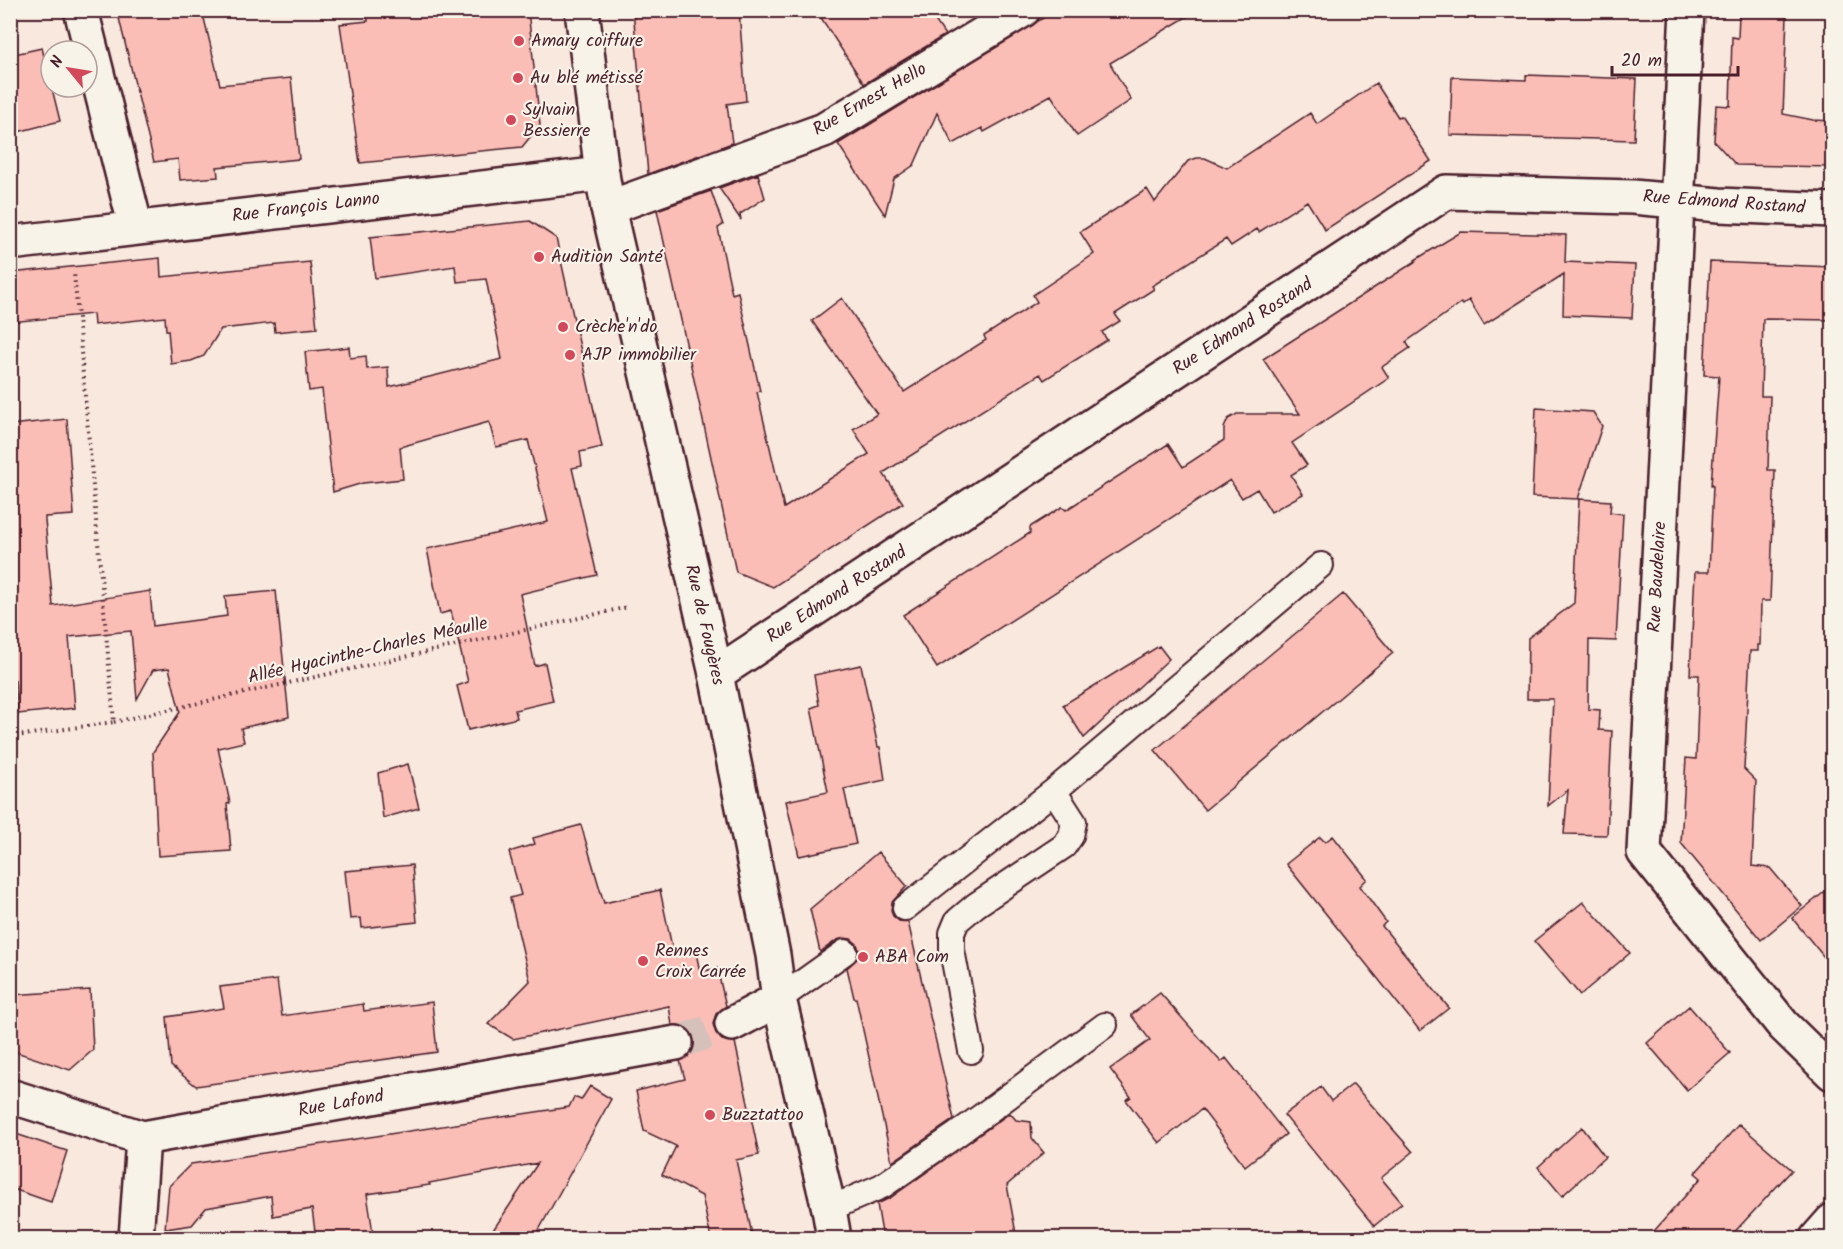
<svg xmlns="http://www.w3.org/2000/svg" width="1843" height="1249" font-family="Kalam,sans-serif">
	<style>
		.building { fill: #fabeb7; stroke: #4a1f2b; stroke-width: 1.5 }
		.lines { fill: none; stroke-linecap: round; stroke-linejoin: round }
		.street-tunnel { stroke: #d5c0ba; stroke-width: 33; stroke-dasharray: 33 16; stroke-linecap: butt }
		.lane-casing { stroke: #4a1f2b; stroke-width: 28 }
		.street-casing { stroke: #4a1f2b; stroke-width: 38 }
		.secondary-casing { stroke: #4a1f2b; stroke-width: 38 }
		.primary-casing { stroke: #4a1f2b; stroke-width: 38 }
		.path { stroke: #4a1f2b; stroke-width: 4; stroke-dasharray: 1.5 4.5; stroke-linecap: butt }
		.lane { stroke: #f7f3e8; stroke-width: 24 }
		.street { stroke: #f7f3e8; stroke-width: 33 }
		.secondary { stroke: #f7f3e8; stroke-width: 33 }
		.primary { stroke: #f7f3e8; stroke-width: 33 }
		.poi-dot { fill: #d1495b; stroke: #f7f3e8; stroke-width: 2 }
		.labels { text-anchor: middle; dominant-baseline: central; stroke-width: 4.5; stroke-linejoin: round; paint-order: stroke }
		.poi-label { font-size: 18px; fill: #4a1f2b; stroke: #f7f3e8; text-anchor: start }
		.street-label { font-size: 18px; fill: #4a1f2b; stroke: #f7f3e8 }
	</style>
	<rect width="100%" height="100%" fill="#f8e8de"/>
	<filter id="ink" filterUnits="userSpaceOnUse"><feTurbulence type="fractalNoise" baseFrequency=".0167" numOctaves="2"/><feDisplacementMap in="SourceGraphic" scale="12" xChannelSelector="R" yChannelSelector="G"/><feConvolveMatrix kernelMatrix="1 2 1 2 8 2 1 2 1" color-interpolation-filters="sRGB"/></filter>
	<g filter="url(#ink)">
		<path class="building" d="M117,10H202L220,85L291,78L299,159L217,167L218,177L180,180L178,159L154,162Z
			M367,10H528L540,125L522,147L360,163L340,24L368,21Z
			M633,10H739L746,101L727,104L732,143L648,174Z
			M816,10H928L945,35L864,84Z
			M1056,10H1198L1110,63L1131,100L1077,136L1051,95L984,132L982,128L953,144L937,113L914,165L894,179L885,215L838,144Z
			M1739,14L1787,16L1783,114L1813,120L1833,121V167L1736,165L1714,141L1716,105L1730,106L1732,37L1738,38Z
			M42,48L60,121L10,134V55Z
			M1526,75L1637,79L1634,140L1450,135L1452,77L1526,80Z
			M1376,83L1398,117L1401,116L1431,161L1325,230L1307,201L1259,232L1257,229L1231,246L1226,239L1152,286L1154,289L1115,314L1120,321L1102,332L1107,340L1044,380L1040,374L883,473L903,503L773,587L736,572L657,210L711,191L723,225L718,228L732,294L738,292L760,391L757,392L784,508L869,454L853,429L877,414L812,321L842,298L904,392L986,340L984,336L1037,302L1033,295L1094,254L1080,232L1147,189L1155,202L1188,161L1197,158H1205L1227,168L1310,113L1317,124Z
			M758,174L765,198L740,214L741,220L719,188Z
			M530,221L556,238L602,447L580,452L582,466L572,468L597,575L520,594L535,666L545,663L553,701L515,710L517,718L468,730L457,686L468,682L451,611L440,614L427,549L548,522L528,440L496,447L489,422L400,447L403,479L363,483L333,492L322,389L309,391L305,352L349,347L350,358L366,356L367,369L388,367L389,387L502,359L486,279L457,282L455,266L375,278L370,237Z
			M1461,232L1566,235L1565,262L1635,265L1632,318L1563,315L1564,274L1484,325L1469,300L1463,305L1461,303L1406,342L1410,348L1382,367L1389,378L1292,443L1307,465L1291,475L1303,494L1271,512L1257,489L1242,498L1230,480L937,668L903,615L1030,533V527L1062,507L1066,510L1168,444L1183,467L1224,440V428L1228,419L1237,414H1300L1263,359L1416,261L1415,260Z
			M160,258L161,277L310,262L317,328L275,332L274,323L221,329L204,356L191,361L171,364L168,330H166L165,317L94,325L93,314L10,322V273Z
			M1710,262L1833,267V320L1763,319L1761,396H1770L1768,470H1775L1770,601H1761L1760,645H1758V651H1750L1744,769L1756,781L1752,866L1770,868L1802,906L1761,940L1681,843L1686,758L1696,759L1699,675H1690L1695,572H1709L1713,486H1711L1719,376L1704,375Z
			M1536,408L1593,412L1602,426L1578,499L1532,497Z
			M67,419L74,515L45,517V520L53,606L150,591L153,626L227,616L225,596L276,591L289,717L241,728L244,742L218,748L230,803L227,804L231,851L158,856L153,752L180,712L169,668L153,670L137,699L131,631L69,637L75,708L18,714L15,680L10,681V425Z
			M1579,499L1611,501L1610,512L1623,514L1616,641L1589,640L1588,709L1600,710L1599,730L1612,731L1607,835L1564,834L1568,790L1548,806L1553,699H1527L1528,638L1574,603Z
			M1343,594L1393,653L1205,810L1155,750Z
			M1159,646L1169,659L1084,738L1063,705Z
			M861,665L878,747H880L885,780L844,789L856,844L799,856L786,801L828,792L811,708L819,705L814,675Z
			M408,764L419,808L383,818L378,773Z
			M581,825L604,903L660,890L673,952L695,948L700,972L717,968L726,1006L716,1014L713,1024L716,1033L722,1040L735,1042L759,1155L736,1160L753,1239H711L702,1196L662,1175L676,1146L644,1131L636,1091L685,1079L680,1061L688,1057L694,1049V1039L690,1031L682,1025H672L669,1006L513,1039L488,1024L530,981L510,898L521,895L509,852L535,844L533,838Z
			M1333,836L1367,879L1360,886L1386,922L1382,926L1449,1008L1420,1031L1286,864L1320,837L1325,842Z
			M878,852L907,886L892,902L891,911L893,916L899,921L908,922L954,1119L892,1162L856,998H854L847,968L858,958L859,950L857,944L851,939L844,938L837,940L820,952L810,909Z
			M412,865L417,922L362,928L361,918L350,919L345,871Z
			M1833,885V968L1792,918Z
			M1583,902L1630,953L1580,995L1534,941Z
			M277,980L282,1016L363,1004L364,1011L432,1002L437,1052L196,1086L171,1066L167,1017L224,1008L220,987Z
			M90,990L93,1050L70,1070L10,1050V995Z
			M1160,993L1221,1062L1226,1058L1286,1134L1245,1166L1202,1109L1159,1143L1126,1100L1131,1097L1110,1069L1150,1040L1131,1015Z
			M1689,1006L1730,1053L1687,1090L1647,1043Z
			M1353,1084L1413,1152L1381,1178L1402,1203L1374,1226L1284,1115L1321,1087L1331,1101Z
			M590,1086L611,1099L534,1239H487L538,1163L429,1183L430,1185L367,1194L373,1233L355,1235L356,1239H316L312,1209L273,1216L271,1196L206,1208L192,1225L165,1229L169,1186L191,1164L569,1107L574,1097L581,1100Z
			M1010,1113L1016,1120L1031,1122L1032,1138L1044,1153L1007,1185L1017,1239H883L877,1204L890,1198Z
			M1739,1124L1792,1170L1728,1239H1647L1701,1178L1695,1173Z
			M1582,1127L1605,1157L1562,1196L1538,1167Z
			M10,1132L67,1151L51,1202L10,1188Z"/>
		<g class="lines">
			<path class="street-tunnel" d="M676,1043L732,1024"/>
			<g class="lane-casing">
				<path id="lane" d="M905,908L1054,791L1321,565
					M779,999L845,952
					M971,1051L952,950V933L957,921L976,905L1064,846L1071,836L1074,822L1054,791
					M829,1209L882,1186L956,1135L1105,1025"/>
			</g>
			<g class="street-casing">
				<path id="street" d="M81,10L136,228
					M1687,10L1644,852L1783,1025L1832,1073
					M608,208L824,130L1023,10
					M10,243L602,174
					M716,674L1446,192L1633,197L1719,205L1832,210
					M732,1024L779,999
					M10,1096L143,1138L676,1043
					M136,1238L143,1138"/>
			</g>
			<g class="secondary-casing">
				<path id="secondary" d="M1817,1238L1832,1221"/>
			</g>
			<g class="primary-casing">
				<path id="primary" d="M582,10L602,174L608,208L716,674L773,955L779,999L829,1209L834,1238"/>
			</g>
			<path class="path" d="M114,722L628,607
				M10,737L114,722L74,273"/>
			<use href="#lane" class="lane"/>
			<use href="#street" class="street"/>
			<use href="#secondary" class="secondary"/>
			<use href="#primary" class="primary"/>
		</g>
	</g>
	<g class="poi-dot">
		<circle cx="519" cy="41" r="6"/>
		<circle cx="518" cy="78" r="6"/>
		<circle cx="511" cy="120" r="6"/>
		<circle cx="539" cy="257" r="6"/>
		<circle cx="563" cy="327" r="6"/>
		<circle cx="570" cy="355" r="6"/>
		<circle cx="863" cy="957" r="6"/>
		<circle cx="643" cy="961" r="6"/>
		<circle cx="710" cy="1115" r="6"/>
	</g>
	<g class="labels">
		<g class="poi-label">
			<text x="531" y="41">Amary coiffure</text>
			<text x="530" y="78">Au blé métissé</text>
			<text x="523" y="110">Sylvain<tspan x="523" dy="21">Bessierre</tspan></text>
			<text x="551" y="257">Audition Santé</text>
			<text x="575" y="327">Crèche'n'do</text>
			<text x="582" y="355">AJP immobilier</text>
			<text x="655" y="951">Rennes<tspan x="655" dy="21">Croix Carrée</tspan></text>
			<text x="875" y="957">ABA Com</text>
			<text x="722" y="1115">Buzztattoo</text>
		</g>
		<g class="street-label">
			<text transform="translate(870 100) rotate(-30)">Rue Ernest Hello</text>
			<text transform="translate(1724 203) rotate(4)">Rue Edmond Rostand</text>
			<text transform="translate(306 208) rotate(-7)">Rue François Lanno</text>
			<text transform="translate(1243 327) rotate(-33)">Rue Edmond Rostand</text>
			<text transform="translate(1658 577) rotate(-87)">Rue Baudelaire</text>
			<text transform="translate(837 595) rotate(-33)">Rue Edmond Rostand</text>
			<text transform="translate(704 625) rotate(77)">Rue de Fougères</text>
			<text transform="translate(368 651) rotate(-13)">Allée Hyacinthe-Charles Méaulle</text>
			<text transform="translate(341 1104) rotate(-10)">Rue Lafond</text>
		</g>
	</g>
	<rect width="1843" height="1249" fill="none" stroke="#f7f3e8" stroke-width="36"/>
	<rect x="18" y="18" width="1807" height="1213" fill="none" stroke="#4a1f2b" stroke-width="2" filter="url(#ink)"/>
	<g transform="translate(69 69) rotate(300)"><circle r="28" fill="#f7f3e8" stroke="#b29e9c" stroke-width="1.5"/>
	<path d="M0-4.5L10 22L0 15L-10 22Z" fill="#d1495b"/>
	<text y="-9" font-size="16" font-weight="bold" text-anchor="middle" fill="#4a1f2b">N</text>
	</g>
	<path d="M1612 66v9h126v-9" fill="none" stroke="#4a1f2b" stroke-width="3"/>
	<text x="1621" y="66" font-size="18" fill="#4a1f2b" stroke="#f7f3e8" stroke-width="4.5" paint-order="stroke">20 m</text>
</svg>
